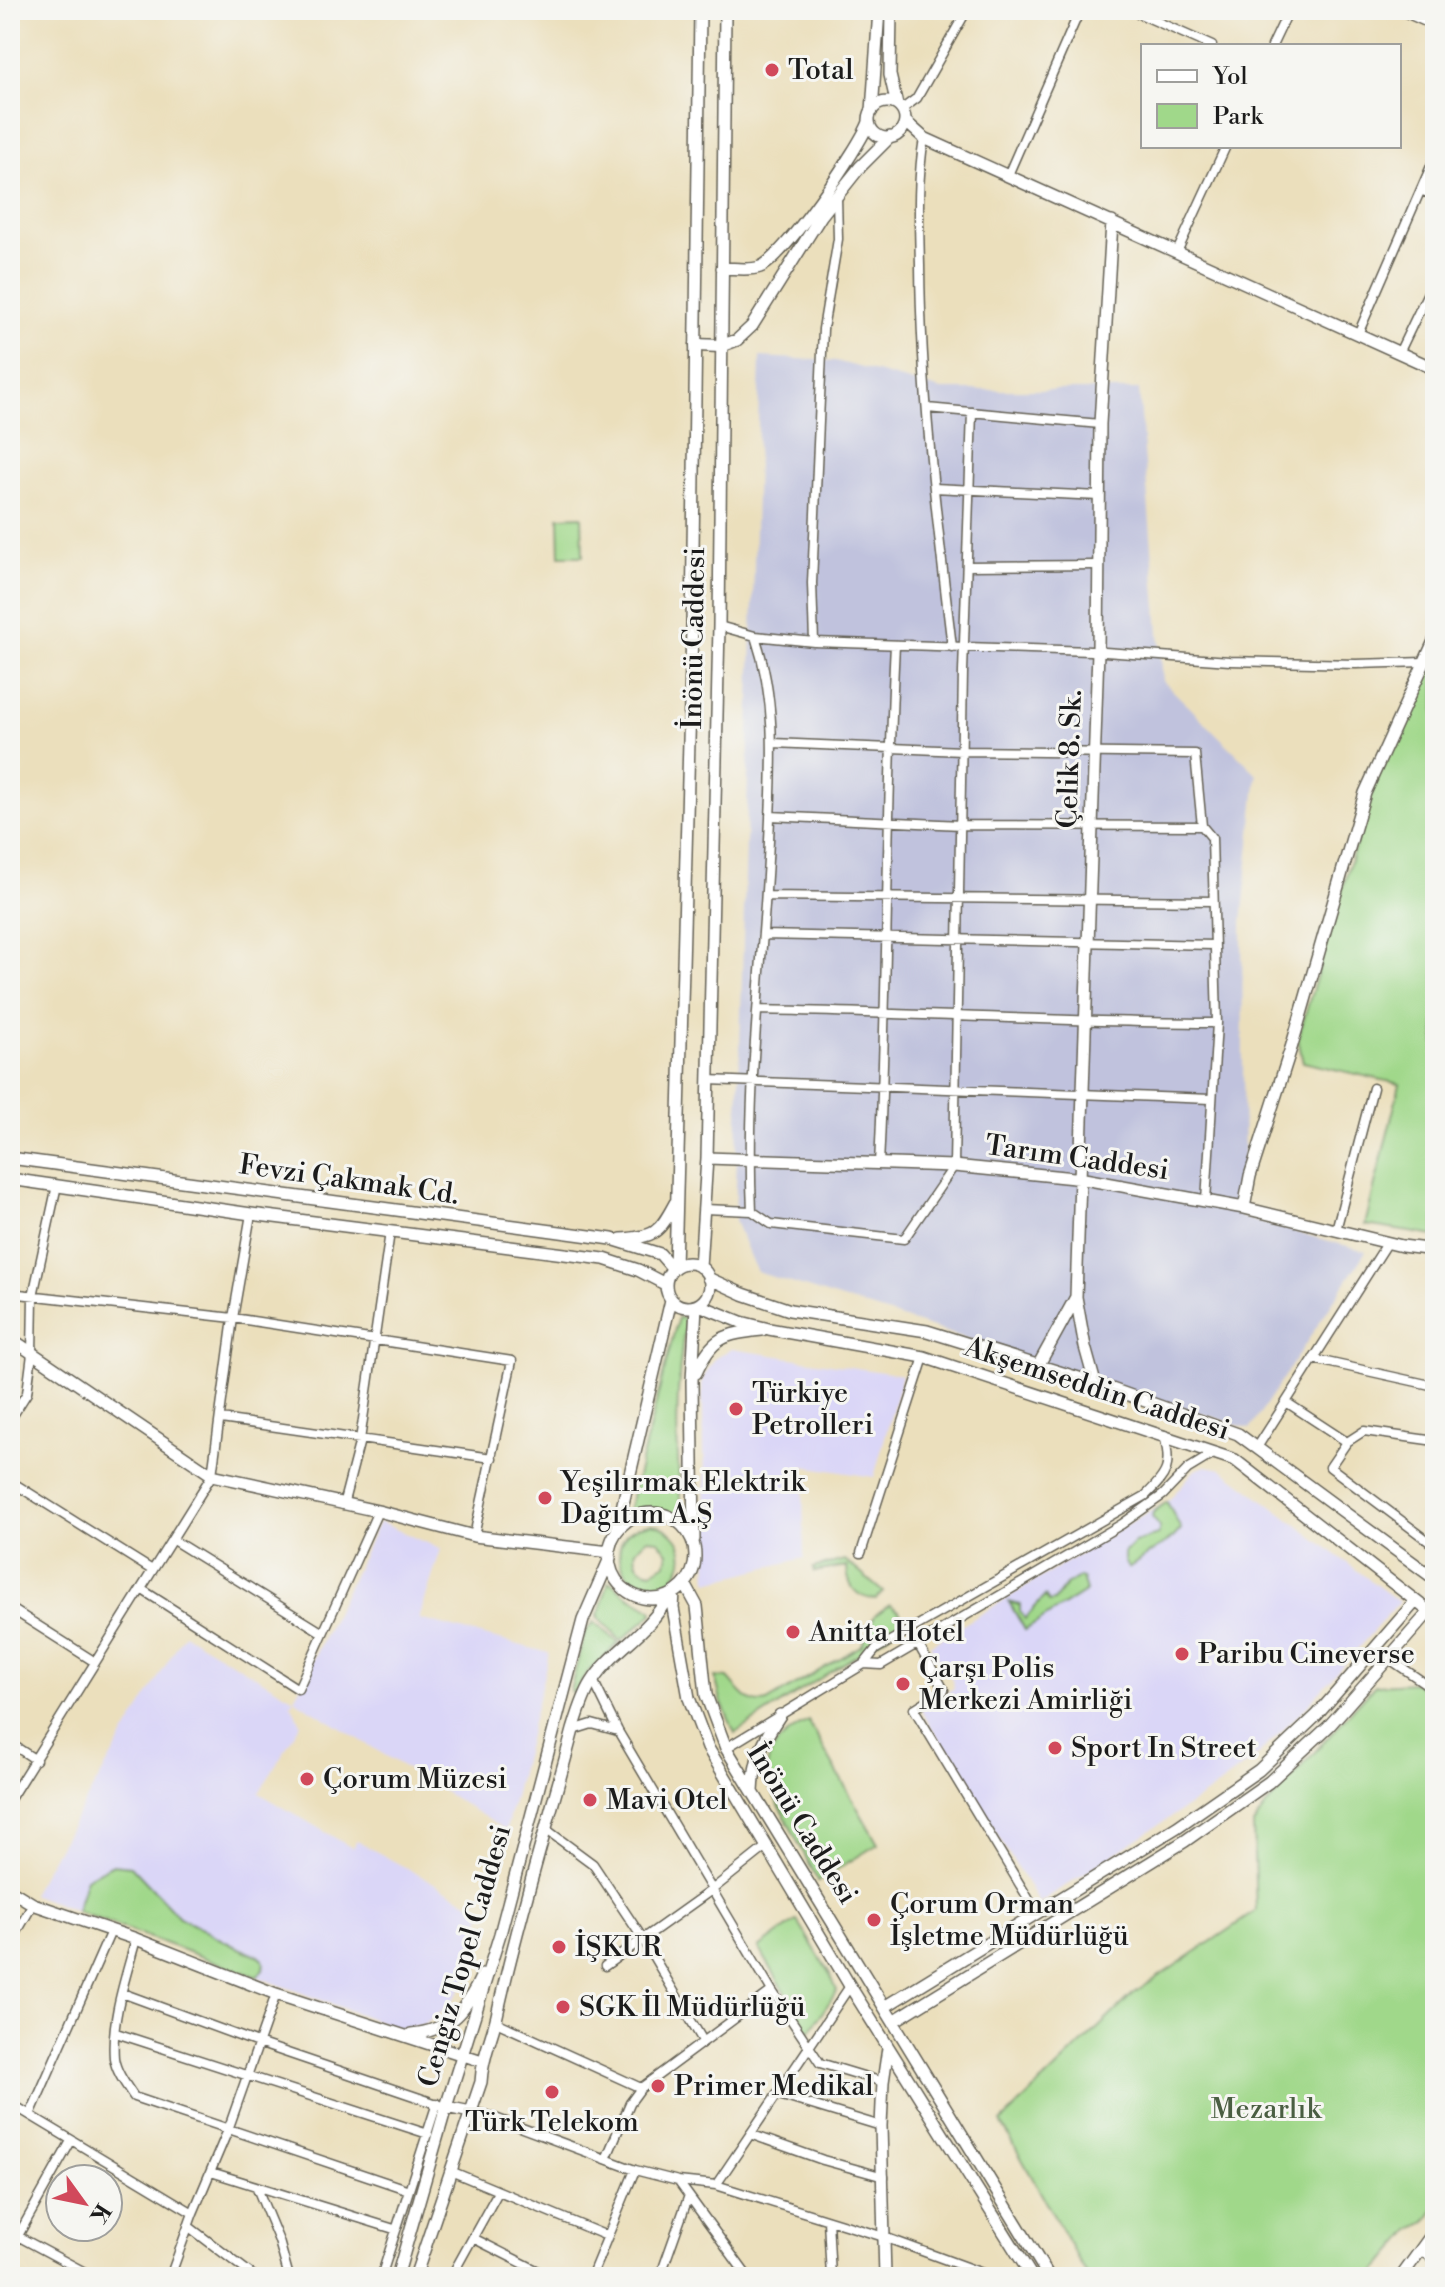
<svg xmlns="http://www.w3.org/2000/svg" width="1445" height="2287" font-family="'Libre Bodoni',serif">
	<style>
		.built { fill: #dad6f7 }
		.industrial { fill: #c0c2dd }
		.green { fill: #a0d88a; stroke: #5e7a53; stroke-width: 2; fill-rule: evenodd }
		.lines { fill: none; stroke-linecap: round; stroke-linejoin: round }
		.street-casing { stroke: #646054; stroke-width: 11 }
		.secondary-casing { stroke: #646054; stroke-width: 14 }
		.primary-casing { stroke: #646054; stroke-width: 15 }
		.street { stroke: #fff; stroke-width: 8 }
		.secondary { stroke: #fff; stroke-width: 11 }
		.primary { stroke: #fff; stroke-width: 12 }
		.poi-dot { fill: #d1495b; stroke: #f6f6f2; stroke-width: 3 }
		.labels { text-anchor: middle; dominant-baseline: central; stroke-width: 6; stroke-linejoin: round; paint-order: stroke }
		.poi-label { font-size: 28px; fill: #1c1c1c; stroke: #f6f6f2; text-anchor: start }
		.street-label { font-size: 28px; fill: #1c1c1c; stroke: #f6f6f2 }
		.park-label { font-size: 28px; fill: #4a5e42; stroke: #f6f6f2 }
	</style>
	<rect width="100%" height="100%" fill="#f6f6f2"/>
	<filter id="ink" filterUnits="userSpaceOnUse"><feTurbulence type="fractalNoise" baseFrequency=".0125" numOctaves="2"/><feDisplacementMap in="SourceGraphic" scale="16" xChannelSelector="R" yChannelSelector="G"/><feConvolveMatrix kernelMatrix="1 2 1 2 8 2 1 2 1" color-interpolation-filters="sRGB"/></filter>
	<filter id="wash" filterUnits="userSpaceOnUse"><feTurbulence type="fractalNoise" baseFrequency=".006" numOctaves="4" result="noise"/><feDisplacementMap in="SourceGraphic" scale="32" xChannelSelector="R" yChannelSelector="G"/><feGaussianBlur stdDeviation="1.8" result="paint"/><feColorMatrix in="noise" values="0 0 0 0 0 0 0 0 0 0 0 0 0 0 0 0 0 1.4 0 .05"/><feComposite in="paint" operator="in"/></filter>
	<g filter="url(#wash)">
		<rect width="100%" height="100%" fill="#ebdfbc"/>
		<path class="built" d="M732,1349L902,1375L874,1477L803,1466L804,1558L708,1582L702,1380L716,1357Z
			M1206,1466L1222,1469L1399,1602L1305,1708L1258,1755L1217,1787L1039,1903L921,1710L954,1688L953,1681L930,1645L1169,1500L1195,1470Z
			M379,1522L441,1549L419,1619L549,1653L506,1830L294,1699L291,1704L301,1723L259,1793L352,1848L357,1841L483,1910L464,1984L448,2007L422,2025L400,2029L31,1894L184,1634L294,1699Z"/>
		<path class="industrial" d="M760,357L836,361L942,390H1139L1163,681L1257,774L1242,922L1244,1186L1240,1217L1366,1251L1250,1429L757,1272L735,1221Z"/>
		<path class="green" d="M582,516L583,556H560L559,517Z
			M1435,652V1236L1365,1225L1400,1084L1303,1062L1298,1039L1374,782Z
			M678,1317L686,1319C674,1390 676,1448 682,1520C663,1511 649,1508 628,1512Z
			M1167,1502L1181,1529L1174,1537L1128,1568L1124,1561V1553L1135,1542L1158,1535L1160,1527L1152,1517L1153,1512Z
			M652,1524C676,1528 692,1553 676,1574C640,1623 583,1531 652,1524ZM647,1539L658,1540L668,1553L666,1563L652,1572C640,1571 633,1562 636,1550Z
			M845,1560L883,1592L876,1599C855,1599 847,1584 847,1566L814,1572L813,1568Z
			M1079,1577L1082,1578L1086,1591L1025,1630L1009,1602L1020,1605V1612L1025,1619L1045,1596L1049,1602L1054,1601L1066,1585Z
			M609,1581L625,1594L652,1610L653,1613L621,1641L598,1617Z
			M890,1605L899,1611L905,1624L735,1733L722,1704L715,1677L728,1678C739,1690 749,1707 767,1702L862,1645L875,1615Z
			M594,1622L619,1643L589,1671L574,1693L570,1691L585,1632Z
			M1414,1683L1435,1698V2209L1426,2222L1411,2230L1372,2277H1088L1001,2122L1133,1994L1256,1911L1253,1825L1267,1805L1375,1685Z
			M808,1721L878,1844L818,1881L766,1780C766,1745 781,1738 808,1721Z
			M113,1864L131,1866L179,1917L232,1945L260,1956L264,1961L263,1969L257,1977L76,1911L86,1878Z
			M797,1920L831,1976L837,1991L809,2032L759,1948Z"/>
	</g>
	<g filter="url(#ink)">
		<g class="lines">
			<g class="street-casing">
				<path id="street" d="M1131,10L1212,46
					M1399,10L1435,26
					M1272,46L1289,10
					M901,110L917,98L967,10
					M924,138C917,180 919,222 920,265C921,393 937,521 952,647
					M1008,175L1080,10
					M1421,190L1435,196
					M1177,252L1226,146
					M1358,334L1435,157
					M1399,353L1435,278
					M927,408L1100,424
					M934,488L1099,496
					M967,566L1098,565
					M719,626L755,636L814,642L1091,651L1230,661L1356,664L1425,662
					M755,636C778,705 772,770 769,841C763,964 746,1087 752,1211L771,1224L904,1239L954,1166L963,672L972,412
					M814,642L812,583L823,329L838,239L837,196
					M773,743L962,751L1195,754L1202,826L1212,838L1217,1023L1206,1201
					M770,816L961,825L1202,826
					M766,896L1213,901
					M763,935L1213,945
					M758,1010C911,1013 1064,1022 1217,1023
					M708,1080L1211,1099
					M879,1164C888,991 886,818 895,645
					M704,1209L752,1211
					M1336,1230L1373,1088
					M10,1293L233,1318L512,1361L474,1536
					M1313,1359L1435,1386
					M1286,1402L1347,1442
					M221,1419L492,1458
					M10,1420L27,1393L32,1354L33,1296L57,1185
					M1435,1441L1364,1431L1347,1442L1330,1467L1435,1546
					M1258,1446L1388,1242
					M10,1481L152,1570
					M343,1505L360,1440L390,1232
					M173,1540L323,1633
					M861,1553L924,1357
					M141,1589L298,1689L378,1511
					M10,1608L95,1662
					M918,1644L944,1690L914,1709L1037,1913
					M1388,1658L1435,1690
					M864,1664L881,1665L1122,1524L1163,1495L1188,1469L1216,1452
					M593,1680L618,1731L772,1991L820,2063L883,2082
					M573,1730L592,1724L618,1731
					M10,1743L36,1760
					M726,1748L864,1664L876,1649L1145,1496C1168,1474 1172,1466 1164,1435
					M10,1799L212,1475L233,1318L251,1214
					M547,1830L593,1864L643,1939L703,2041
					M136,1939C126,1977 111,2018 114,2058C116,2072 126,2085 134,2097L409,2190
					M10,1944L33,1904
					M605,1966L713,1889L767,1846
					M122,1993L258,2043L446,2107
					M496,2022L641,2088
					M116,2033L428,2134
					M779,2095L881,2126
					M10,2103L193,2213
					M471,2112L487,2115L635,2170L678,2181L716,2185L884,2237L993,2277
					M30,2115L111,1931
					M750,2134L823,2160L884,2177
					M606,2159L630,2103L641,2088L772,1991
					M211,2172L394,2229
					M453,2172L607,2236
					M678,2181L748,2277
					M716,2185L850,1986
					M257,2188L279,2241L289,2277
					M828,2220L831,2277
					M188,2226L255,2277
					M10,2232L94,2277
					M473,2238L550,2277
					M10,2250L71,2141
					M1420,2250L1435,2260
					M170,2277L193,2213L228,2130L276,1994
					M381,2277L437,2103
					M451,2277L498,2192
					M591,2277L635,2170
					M660,2277L688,2198"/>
			</g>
			<g class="secondary-casing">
				<path id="secondary" d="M891,10L890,75L897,105
					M869 120a18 18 0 1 1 36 0a18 18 0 1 1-36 0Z
					M872,111L879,10
					M905,121L924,138L1435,369
					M722,268C734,268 749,271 760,267C783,259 860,147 869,122
					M721,346L737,340L752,326L821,216L860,167L890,137
					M10,1158L612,1239L660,1254L673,1269
					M707,1158L954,1166L1084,1179L1244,1208L1402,1246L1435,1250
					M10,1179L251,1214L604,1259L638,1270L665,1284
					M1244,1208L1250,1176L1292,1045L1365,793L1435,639
					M621,1239C655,1237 659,1233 675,1203
					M666 1285a22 22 0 1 1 44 0a22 22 0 1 1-44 0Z
					M675,1267L692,628L700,10
					M700,1267L707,1158L719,626L725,10
					M708,1278L743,1294L790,1310L927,1331L1095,1383L1238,1434L1435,1579
					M699,1305L741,1322L769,1329L924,1357L1235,1460L1435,1616
					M10,1338L212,1475L378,1511L474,1536L610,1552
					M1038,1366L1076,1297
					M696,1373C712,1337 724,1334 762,1330
					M1095,1383L1085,1347L1076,1297L1098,651L1100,424L1112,222
					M609 1556a43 43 0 1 1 86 0a43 43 0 1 1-86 0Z
					M617,1529L671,1300
					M694,1539L692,1381L696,1306
					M685,1584L697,1606L706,1695L726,1748L1049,2277
					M674,1593L673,1608L689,1698L708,1748L850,1986L1032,2277
					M753,1792C754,1759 762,1742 780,1715
					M10,1890L33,1904L136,1939L276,1994L482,2061
					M886,2006L1177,1827L1259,1770L1317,1715L1415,1602
					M894,2021L1185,1841L1269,1782L1329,1726L1429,1612
					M411,2034C450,2031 467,2009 482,1975
					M446,2107L471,2112
					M397,2277L446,2107L500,1934L583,1620L610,1558
					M415,2277L481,2082C482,2056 493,2036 498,2011C519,1916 548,1824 573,1730C578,1714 583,1696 592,1682C612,1650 651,1632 668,1596
					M885,2277L881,2126L883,2082L888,2048
					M1401,2277L1435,2230"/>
			</g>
			<g class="primary-casing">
				<path id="primary" d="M696,345L721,346"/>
			</g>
			<use href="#street" class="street"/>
			<use href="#secondary" class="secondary"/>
			<use href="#primary" class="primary"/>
		</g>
	</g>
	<g class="poi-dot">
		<circle cx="772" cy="70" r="8"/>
		<circle cx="736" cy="1409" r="8"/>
		<circle cx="545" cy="1498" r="8"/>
		<circle cx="793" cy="1632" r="8"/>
		<circle cx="1182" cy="1654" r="8"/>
		<circle cx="903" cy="1684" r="8"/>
		<circle cx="1055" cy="1748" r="8"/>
		<circle cx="307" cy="1779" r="8"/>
		<circle cx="590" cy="1800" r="8"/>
		<circle cx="874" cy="1920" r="8"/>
		<circle cx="559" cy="1947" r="8"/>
		<circle cx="563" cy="2007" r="8"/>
		<circle cx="658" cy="2086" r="8"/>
		<circle cx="552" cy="2092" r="8"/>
	</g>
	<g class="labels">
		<g class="poi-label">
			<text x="788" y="70">Total</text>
			<text x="752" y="1393">Türkiye<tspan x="752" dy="32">Petrolleri</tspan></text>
			<text x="561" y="1482">Yeşilırmak Elektrik<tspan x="561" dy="32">Dağıtım A.Ş</tspan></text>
			<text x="809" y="1632">Anitta Hotel</text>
			<text x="1198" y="1654">Paribu Cineverse</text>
			<text x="919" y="1668">Çarşı Polis<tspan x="919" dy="32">Merkezi Amirliği</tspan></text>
			<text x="1071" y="1748">Sport In Street</text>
			<text x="323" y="1779">Çorum Müzesi</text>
			<text x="606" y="1800">Mavi Otel</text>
			<text x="890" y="1904">Çorum Orman<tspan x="890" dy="32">İşletme Müdürlüğü</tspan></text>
			<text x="575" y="1947">İŞKUR</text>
			<text x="579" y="2007">SGK İl Müdürlüğü</text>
			<text x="674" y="2086">Primer Medikal</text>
			<text x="552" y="2122" text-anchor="middle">Türk Telekom</text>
		</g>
		<g class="street-label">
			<text transform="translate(694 638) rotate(-89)">İnönü Caddesi</text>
			<text transform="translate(1070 759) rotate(-88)">Çelik 8. Sk.</text>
			<text transform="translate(1077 1158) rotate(8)">Tarım Caddesi</text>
			<text transform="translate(349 1180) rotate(8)">Fevzi Çakmak Cd.</text>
			<text transform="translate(1097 1389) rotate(18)">Akşemseddin Caddesi</text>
			<text transform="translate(802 1824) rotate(58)">İnönü Caddesi</text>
			<text transform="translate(465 1956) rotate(-74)">Cengiz Topel Caddesi</text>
		</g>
		<g class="park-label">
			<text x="1266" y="2109">Mezarlık</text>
		</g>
	</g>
	<rect width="1445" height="2287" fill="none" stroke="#f6f6f2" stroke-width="40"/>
	<rect x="1141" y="44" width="260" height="104" fill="#f6f6f2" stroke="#9f9f9c" stroke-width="2"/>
	<rect x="1157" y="70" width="40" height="12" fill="#ffffff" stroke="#9f9f9c" stroke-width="2"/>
	<text x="1213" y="84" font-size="24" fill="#1c1c1c">Yol</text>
	<rect x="1157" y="104" width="40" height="24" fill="#a0d88a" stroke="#9f9f9c" stroke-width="2"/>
	<text x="1213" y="124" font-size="24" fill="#1c1c1c">Park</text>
	<g transform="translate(84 2203) rotate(123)"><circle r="38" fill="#f6f6f2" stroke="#9f9f9c" stroke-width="2"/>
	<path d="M0-6L14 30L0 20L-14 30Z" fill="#d1495b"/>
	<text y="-12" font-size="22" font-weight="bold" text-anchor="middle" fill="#1c1c1c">K</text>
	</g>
</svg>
